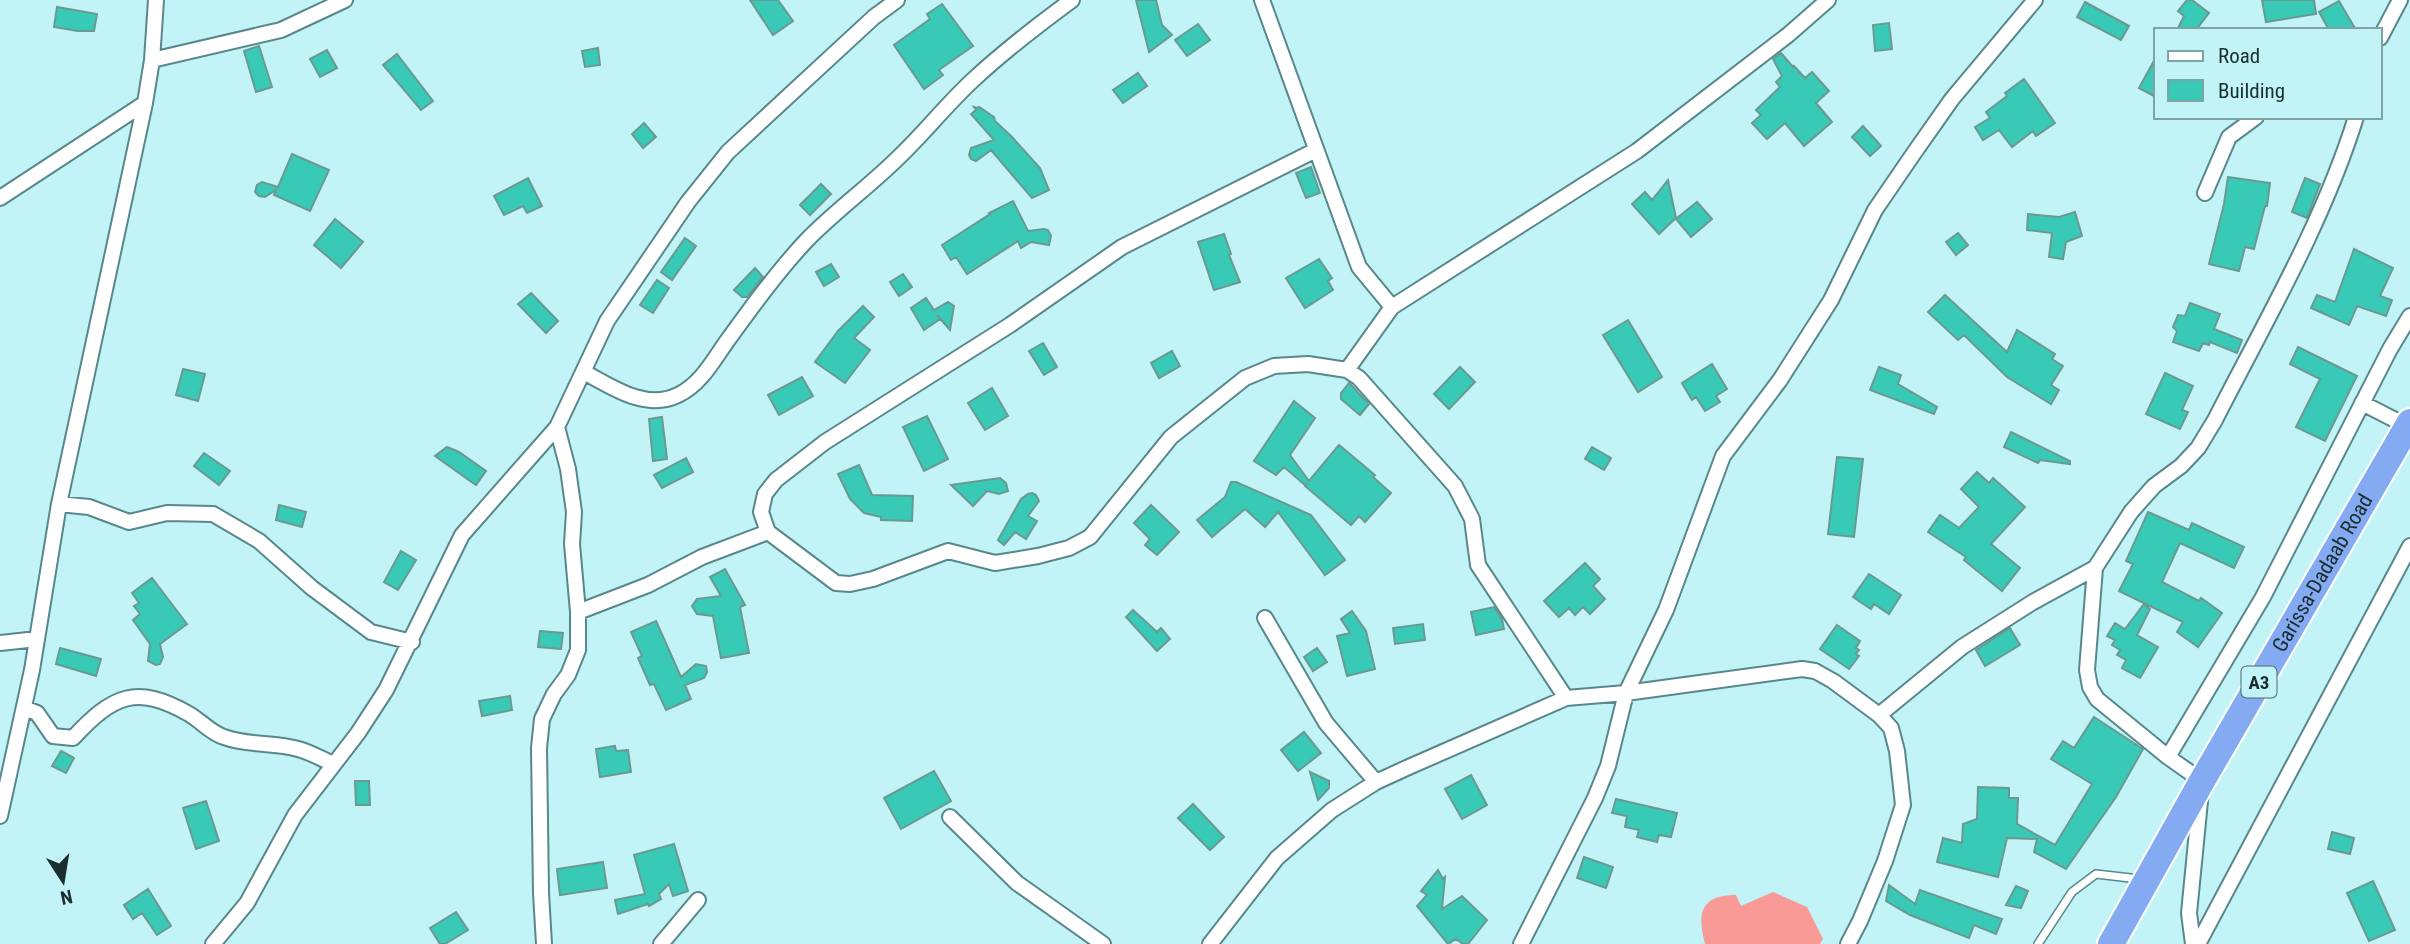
<svg xmlns="http://www.w3.org/2000/svg" width="2410" height="944" font-family="'Roboto Condensed',sans-serif">
	<style>
		.green { fill: #f99a97 }
		.building { fill: #38cab7; stroke: #6b9991; stroke-width: 2 }
		.lines { fill: none; stroke-linecap: round; stroke-linejoin: round }
		.lane-casing { stroke: #58888b; stroke-width: 10 }
		.street-casing { stroke: #58888b; stroke-width: 18 }
		.highway-casing { stroke: #fff; stroke-width: 30 }
		.lane { stroke: #fff; stroke-width: 7 }
		.street { stroke: #fff; stroke-width: 14 }
		.highway { stroke: #84aaf2; stroke-width: 26 }
		.labels { text-anchor: middle; dominant-baseline: central; stroke-width: 5; stroke-linejoin: round; paint-order: stroke }
		.shield { fill: #c1f3f7; stroke: #4c696b; stroke-width: 2 }
		.shield-label { font-size: 19px; font-weight: bold; fill: #1a2e2f }
		.street-label { font-size: 21px; fill: #1a2e2f; stroke: #c1f3f7 }
	</style>
	<rect width="100%" height="100%" fill="#c1f3f7"/>
	<path class="green" d="M1773,892L1807,907L1823,939L1820,944H1705C1697,914 1700,895 1736,895L1741,906Z"/>
	<path class="building" d="M750,0H778L793,21L773,35Z
		M1136,0H1156L1162,25L1172,35L1149,52Z
		M2187,0H2192L2209,13L2196,30H2177L2184,16L2178,11Z
		M2262,0H2314L2316,14L2266,22Z
		M2339,1L2356,30H2329L2319,12Z
		M2085,2L2129,26L2121,40L2077,17Z
		M942,4L973,46L939,70L943,75L924,89L894,45L930,19L927,14Z
		M57,7L97,14L94,31H78L54,27Z
		M1889,23L1892,49L1875,51L1873,25Z
		M1198,24L1210,40L1187,56L1175,40Z
		M259,46L272,87L256,92L244,51Z
		M598,48L600,65L585,67L582,51Z
		M327,50L337,68L320,77L310,59Z
		M1781,53L1793,67L1794,66L1805,78L1812,72L1829,91L1816,103L1832,122L1804,146L1785,123L1767,139L1752,123L1761,115L1756,110L1780,87L1776,82L1782,76L1773,59Z
		M397,54L433,101L421,110L383,65Z
		M2156,57V97L2139,88Z
		M1138,73L1147,86L1123,103L1113,90Z
		M2024,79L2055,123L2036,136L2033,131L2012,147L1999,130L1983,140L1975,127L1990,118L1986,112L2007,96L2005,93Z
		M974,107L977,108L979,107L994,117L995,121L1012,137L1040,168L1049,190L1032,198L991,150L976,161L971,159L969,155L971,148L994,140L971,114L976,110Z
		M644,123L656,137L643,148L632,134Z
		M1863,126L1881,146L1870,156L1852,137Z
		M292,154L329,170L310,211L274,195L276,190L265,197L259,196L255,192L257,185L262,182L278,187Z
		M1311,167L1320,193L1306,198L1296,173Z
		M2228,177L2270,183L2267,206H2265L2254,249L2245,247L2239,271L2209,264L2224,204Z
		M528,178L542,206L527,213L523,206L504,215L494,196Z
		M2305,178L2320,184L2307,218L2292,212Z
		M1668,180L1676,218L1659,234L1632,204L1645,192L1652,200Z
		M821,184L831,194L810,215L800,205Z
		M1013,201L1028,231L1044,229L1048,230L1051,236L1049,245L1031,242L1021,248L1018,241L967,274L956,257L951,260L942,245L990,214L989,213Z
		M1697,202L1712,219L1691,237L1676,219Z
		M2075,212L2082,236L2066,242L2063,259L2049,257L2052,233L2027,230L2028,214L2059,217Z
		M335,219L363,242L341,268L314,245Z
		M1958,233L1968,245L1956,255L1946,242Z
		M1224,234L1231,254L1229,255L1240,282L1214,290L1198,242Z
		M685,238L696,246L672,280L661,272Z
		M2354,249L2393,268L2380,296L2392,300L2386,316L2357,306L2349,325L2311,308L2317,295L2335,302Z
		M1319,259L1332,278L1328,281L1333,290L1305,308L1286,278Z
		M831,264L839,277L824,286L816,272Z
		M755,268L763,277L747,297H742L734,290Z
		M903,274L912,287L899,296L890,282Z
		M657,280L669,288L653,313L640,305Z
		M531,293L558,321L546,333L518,304Z
		M1945,295L2007,352L2017,330L2055,354L2052,359L2063,366L2051,385L2059,390L2051,404L2007,377L1964,335L1958,340L1928,312Z
		M926,298L934,310L948,302L954,306L950,330L937,315L940,319L924,330L911,308Z
		M2190,303L2220,314L2214,329L2242,340L2237,353L2210,342L2209,345L2203,343L2199,351L2173,342L2177,331L2173,327L2178,315L2185,316Z
		M863,306L874,317L854,338L870,350L845,383L815,362L838,331Z
		M1628,320L1662,377L1638,392L1603,335Z
		M1043,343L1057,367L1044,375L1029,351Z
		M2298,347L2357,376L2325,441L2296,427L2320,379L2290,364Z
		M1172,351L1180,366L1159,378L1151,363Z
		M1712,364L1727,389L1716,396L1720,402L1705,411L1696,397L1692,400L1682,383Z
		M1460,367L1475,382L1449,409L1434,394Z
		M1879,367L1901,375L1898,384L1937,407L1934,414L1870,390Z
		M183,369L205,374L198,401L176,395Z
		M2165,373L2193,386L2182,410L2188,412L2180,429L2146,414Z
		M802,377L813,396L779,415L768,395Z
		M1349,383L1369,404L1360,415L1341,399V393Z
		M992,388L1008,416L985,430L968,403Z
		M1294,401L1315,418L1290,455L1309,481L1339,445L1375,475L1373,477L1391,493L1365,522L1359,516L1351,525L1305,486L1307,484L1305,485L1284,467L1276,475L1254,461Z
		M927,416L948,459L924,471L903,427Z
		M662,417L667,459L653,461L649,419Z
		M2011,432L2070,461V464L2040,460L2038,463L2004,447Z
		M447,447L459,452L486,471L476,485L435,456Z
		M1592,447L1611,458L1604,470L1585,459Z
		M204,453L230,471L219,485L194,466Z
		M1837,457L1863,459L1854,537L1828,534Z
		M686,458L693,472L662,488L654,475Z
		M859,465L872,495L913,496L912,521L881,520V517L864,513L850,499L838,474Z
		M1977,472L1989,483L1993,478L2025,507L1991,544L2020,568L2002,591L1964,560L1966,557L1928,532L1940,515L1959,528L1979,507L1961,489Z
		M1000,478L1006,483L1008,491L999,494L987,491L973,506L951,485Z
		M1231,482H1236L1311,515L1345,560L1325,575L1278,512L1265,527L1245,509L1212,537L1197,520L1225,497Z
		M1032,493L1036,495L1039,501L1028,516L1037,521L1026,539L1015,532L1004,545L998,540L1021,499L1028,494Z
		M279,505L306,512L302,527L276,520Z
		M1151,505L1179,532L1157,555L1145,545L1150,539L1134,523Z
		M2148,512L2189,530L2192,523L2244,547L2234,568L2180,543L2162,582L2199,601L2201,598L2222,613L2198,647L2177,632L2183,622L2119,591L2133,564L2126,561Z
		M401,551L416,560L398,590L384,582Z
		M1585,563L1600,579L1593,586L1605,599L1590,614L1583,607L1575,615L1569,608L1559,617L1544,601Z
		M725,569L745,605L740,607L749,653L721,658L713,616L697,614L692,606L697,599L721,596L710,577Z
		M1869,574L1901,595L1889,614L1874,604L1871,609L1853,597Z
		M152,578L187,624L160,644L163,657L160,664L156,665L148,661L150,644L133,620L140,614L134,606L139,603L132,593Z
		M2144,604L2150,609L2137,635L2158,647L2140,678L2122,668L2126,660L2117,655L2120,650L2112,645L2115,640L2107,636L2115,623L2125,629Z
		M1494,607L1502,619L1504,629L1476,635L1471,612Z
		M1133,610L1157,632L1161,628L1170,639L1157,651L1126,617Z
		M1352,611L1366,631L1375,669L1347,676L1337,636L1350,633L1341,619Z
		M656,621L681,677L696,664L706,666L707,672L704,678L685,685L691,699L666,710L654,684L650,685L638,658L642,656L631,632Z
		M1423,624L1425,640L1395,644L1393,628Z
		M1837,625L1860,641L1856,648L1859,650L1856,654L1859,656L1849,669L1820,649Z
		M2010,628L2020,645L1985,666L1976,650Z
		M540,631L563,633L561,649L538,647Z
		M60,648L101,659L96,676L56,664Z
		M1317,648L1327,662L1313,671L1304,657Z
		M510,696L512,710L482,716L479,701Z
		M2094,717L2143,749L2116,797L2066,869L2034,852L2037,839L2007,838L1998,877L1937,862L1943,838L1962,843L1963,824L1977,819L1978,787L2009,788V798H2018L2017,824L2055,845L2092,784L2051,759L2063,741L2074,748Z
		M1304,732L1321,753L1298,771L1281,750Z
		M615,746L616,751L628,750L631,772L600,777L596,749Z
		M61,751L74,758L66,773L52,766Z
		M934,771L951,801L901,829L884,798Z
		M1310,772L1329,781V788L1318,800Z
		M1471,775L1487,805L1462,819L1445,789Z
		M355,781H369L370,805H356Z
		M1616,799L1677,813L1671,837L1659,835L1657,842L1637,837L1639,830L1625,827L1627,816L1612,813Z
		M206,801L219,841L196,849L183,808Z
		M1193,804L1224,837L1210,850L1178,818Z
		M2332,832L2354,838L2350,854L2328,849Z
		M674,844L688,891L673,896L669,884L659,894L661,899L649,906L648,904L618,914L615,900L645,894L634,855Z
		M1584,857L1613,867L1606,888L1577,878Z
		M603,862L607,888L560,895L557,869Z
		M1438,870L1443,879L1445,877L1442,909L1462,896L1487,920L1468,944H1463L1456,939L1448,944L1417,906L1427,895L1421,891Z
		M2373,881L2395,930L2369,941L2347,893Z
		M1889,885L1915,904L1920,890L2002,919L1996,934L1974,925L1969,938L1910,915L1886,901Z
		M2016,886L2028,891L2021,908L2006,905Z
		M148,889L171,926L157,935L142,913L133,919L124,905Z
		M456,912L468,930L445,944H440L430,928Z"/>
	<g class="lines">
		<g class="lane-casing">
			<path id="lane" d="M2038,944L2072,892L2096,874L2139,879"/>
		</g>
		<g class="street-casing">
			<path id="street" d="M1262,0L1359,267L1392,307
				M2380,38L2400,0
				M152,60L281,30L345,0
				M1316,150L1122,247L1010,325L825,442L776,480L765,494L761,512L768,532L836,583L850,584L873,579L948,551L995,563L1038,556L1069,548L1090,537L1171,437L1245,378L1274,366L1308,364L1347,370L1359,378L1455,486L1472,519L1478,565L1566,698
				M2205,193L2229,137L2256,117
				M0,198L145,103
				M1347,370L1392,307L1637,151L1788,35L1828,0
				M584,372C612,387 646,411 678,395C702,384 715,357 730,337C754,304 778,271 806,241C835,211 870,186 900,156C925,132 947,104 973,80C1004,51 1038,25 1072,0
				M2362,403L2407,426
				M59,504L89,507L129,522L167,513L213,514L259,541L312,588L371,632L412,642
				M578,612L648,585L702,557L768,532
				M1265,618L1326,723L1376,782
				M0,643L37,639
				M24,708L37,713L53,736L73,738C113,695 136,684 189,714C201,721 211,733 224,737C248,746 274,742 298,749C310,752 322,759 333,764
				M1879,715L1962,647L2033,602L2095,568
				M2168,757L2263,597L2390,349L2410,316
				M0,816L32,670L59,504L145,103L152,60L156,0
				M950,817L1017,883L1103,944
				M213,944L247,903L295,815L358,733L386,690L462,535L557,427L607,321L688,202L728,152L874,17L897,0
				M544,944L541,893L539,748L542,719L554,694L568,675L578,650V612L572,544L574,512L568,469L557,427
				M661,944L698,900
				M1210,944L1277,858L1332,810L1376,782L1411,766L1566,698L1626,693L1802,669L1815,671L1833,681L1879,715L1891,728L1897,751L1903,805L1885,861L1860,921L1848,944
				M1521,944L1595,798L1608,766L1626,693L1666,610L1723,456L1780,380L1831,300L1875,210L1914,153L1952,99L2035,0
				M2193,944L2189,913L2202,781L2168,757L2097,699L2090,687L2087,670L2095,568L2131,512L2154,486L2181,466L2198,448L2215,420C2265,322 2323,223 2356,117
				M2198,944L2410,546"/>
		</g>
		<g class="highway-casing">
			<g id="highway">
				<path id="s1" d="M2111,944L2202,781L2410,422"/>
			</g>
		</g>
		<use href="#lane" class="lane"/>
		<use href="#street" class="street"/>
		<use href="#highway" class="highway"/>
	</g>
	<g class="labels">
		<rect class="shield" x="2241.5" y="666.5" width="35" height="31" rx="5"/>
		<g class="shield-label">
			<text x="2259" y="682">A3</text>
		</g>
		<g class="street-label">
			<text stroke="none"><textPath href="#s1" startOffset="427">Garissa-Dadaab Road</textPath></text>
		</g>
	</g>
	<rect x="2154" y="28" width="228" height="91" fill="#c1f3f7" stroke="#7ea4a7" stroke-width="2"/>
	<rect x="2168" y="51" width="35" height="10" fill="#ffffff" stroke="#7ea4a7" stroke-width="2"/>
	<text x="2218" y="63" font-size="21" fill="#1a2e2f">Road</text>
	<rect x="2168" y="80" width="35" height="21" fill="#38cab7" stroke="#7ea4a7" stroke-width="2"/>
	<text x="2218" y="98" font-size="21" fill="#1a2e2f">Building</text>
	<g transform="translate(63 881) rotate(168)" stroke="#c1f3f7" stroke-width="5" paint-order="stroke">
	<path d="M0-5L12 26L0 18L-12 26Z" fill="#1a2e2f"/>
	<text y="-10" font-size="19" font-weight="bold" text-anchor="middle" fill="#1a2e2f">N</text>
	</g>
</svg>
